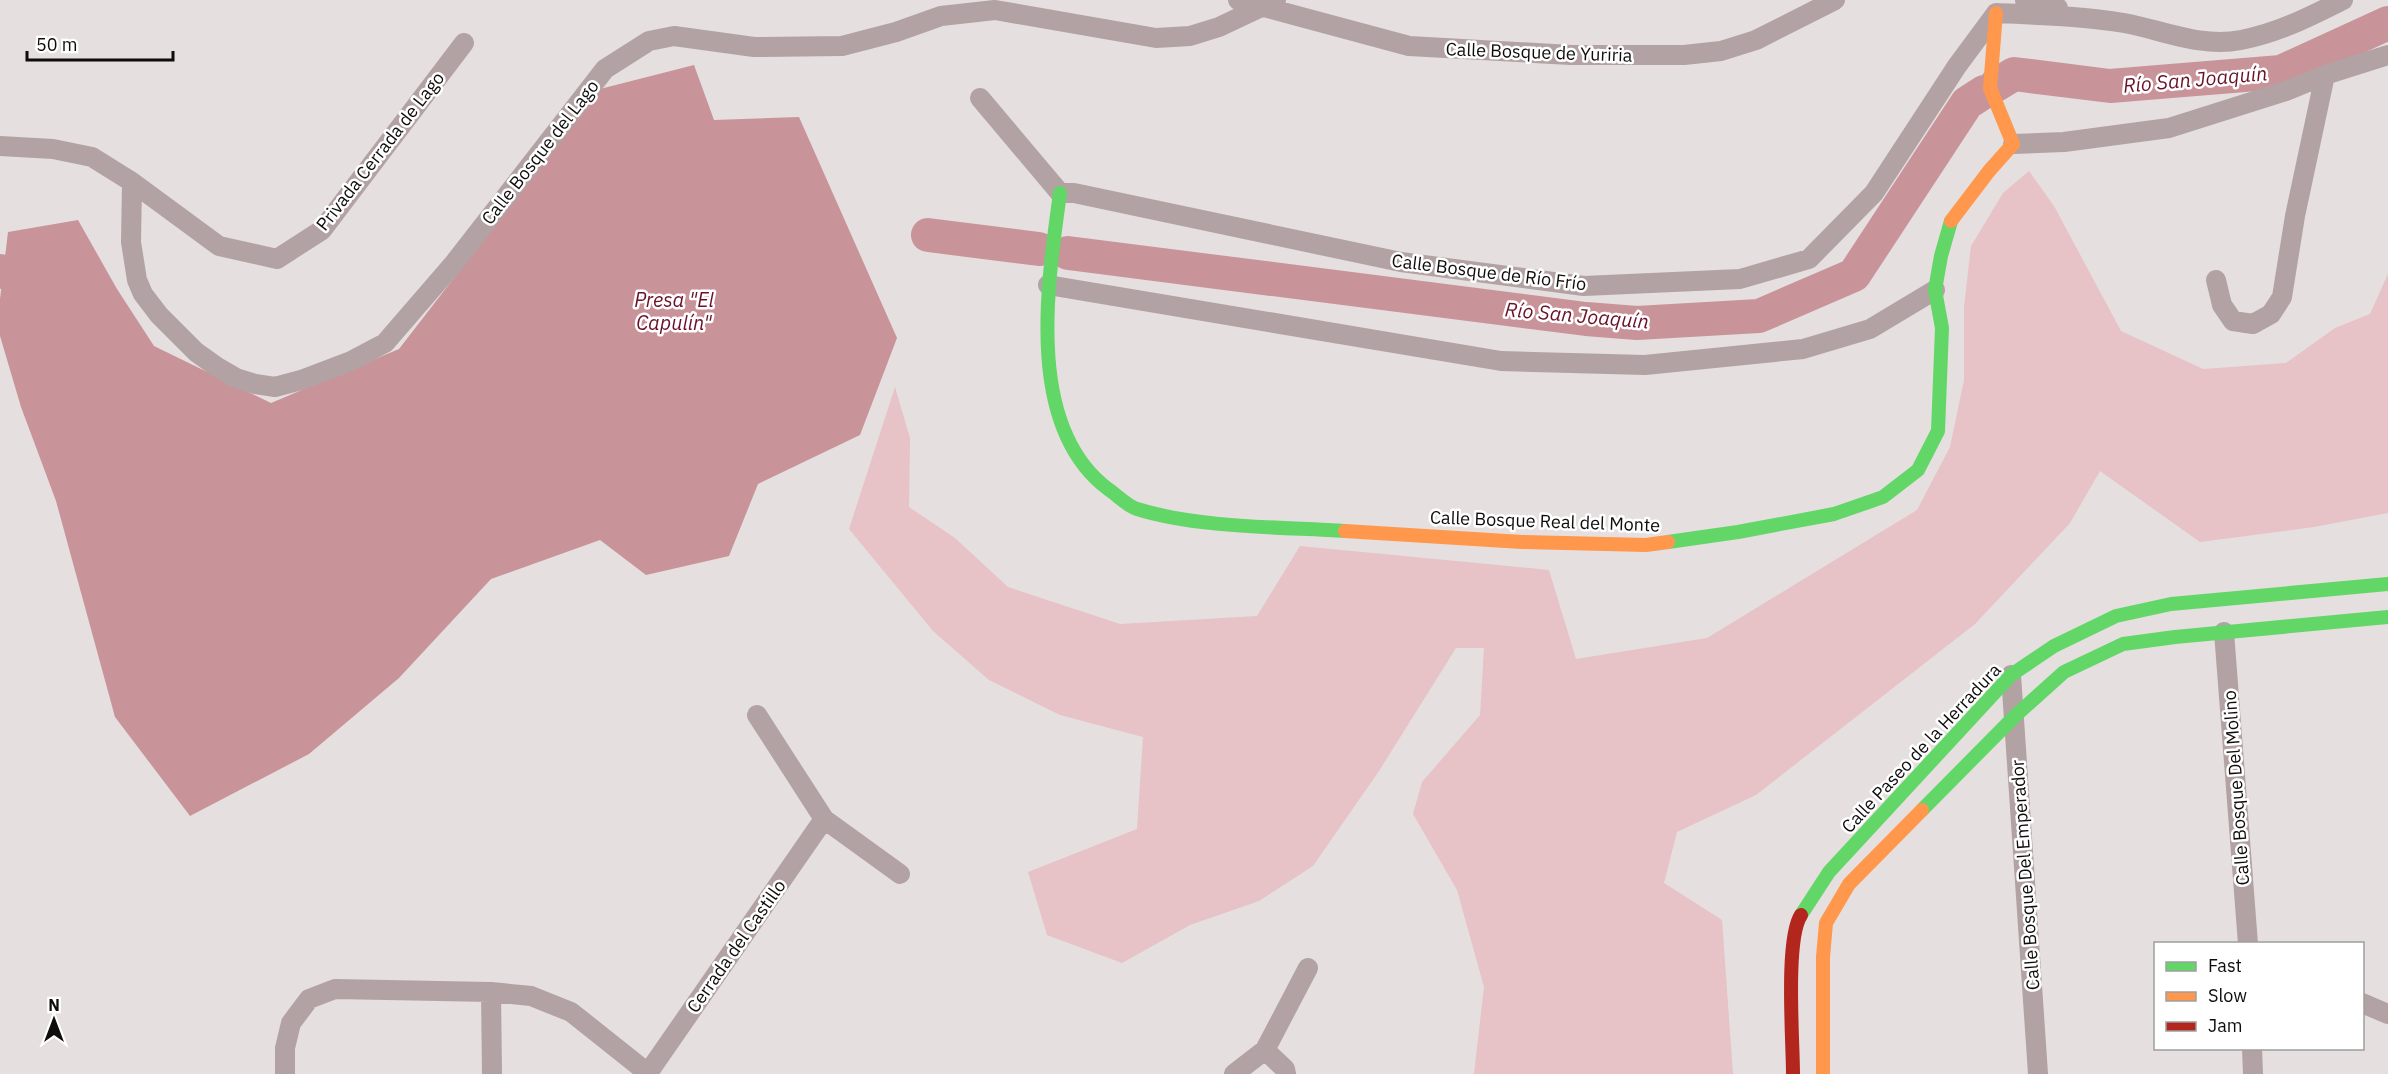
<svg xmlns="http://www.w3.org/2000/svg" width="2388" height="1074" font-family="'IBM Plex Sans',sans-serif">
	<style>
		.green { fill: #e7c2c6 }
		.water { fill: #c8949a }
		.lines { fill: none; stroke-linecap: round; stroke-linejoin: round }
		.river { stroke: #c8949a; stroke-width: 34 }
		.street { stroke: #b2a2a3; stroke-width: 20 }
		.fast { stroke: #63d668; stroke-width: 14 }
		.slow { stroke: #ff974d; stroke-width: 14 }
		.jam { stroke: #b3261e; stroke-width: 14 }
		.labels { text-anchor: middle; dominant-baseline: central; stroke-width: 5; stroke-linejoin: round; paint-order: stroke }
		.street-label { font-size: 18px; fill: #0f0c0c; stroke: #fff }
		.water-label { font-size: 20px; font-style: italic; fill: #691128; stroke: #fff }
	</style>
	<rect width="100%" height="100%" fill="#e5dfdf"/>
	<path class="green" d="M2029,171L2054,206L2121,331L2203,369L2286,363L2335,328L2370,314L2388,274V513L2314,527L2200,542L2100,471L2070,523L1975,624L1756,795L1677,832L1664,883L1722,920L1733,1074H1474L1484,987L1457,890L1413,814L1422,782L1480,715L1484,648H1456L1379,771L1313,866L1259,901L1190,925L1122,963L1047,935L1028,872L1137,829L1143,737L1060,715L989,680L933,631L849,529L895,387L910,438L909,507L955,538L1008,587L1120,624L1257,616L1300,546L1549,570L1576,659L1707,638L1917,510L1950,447L1964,380V307L1971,246L2003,193Z"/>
	<path class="water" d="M694,65L714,120L799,117L897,338L860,435L758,484L729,556L646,575L600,540L491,579L399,678L309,754L190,816L115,717L56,501L21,407L0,336V299L8,232L78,220L117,289L154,346L271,403L399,349L600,89Z"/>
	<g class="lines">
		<path class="river" d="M1996,85L2014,74L2110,86L2281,72L2388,23
			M928,235L1039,249
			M1068,253L1586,319L1637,323L1759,316L1854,275L1967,103L1984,92
			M0,271L3,272"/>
		<path class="street" d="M1238,0L1409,46L1571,55H1684L1721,51L1756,40L1835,0
			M2025,0L2058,8
			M1996,13C2038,15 2082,16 2124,23C2163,30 2200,48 2241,40C2278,33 2309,17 2343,0
			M980,98L1060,193H1074L1401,262L1584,286L1740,279L1809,259L1874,193L1957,66L1994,16
			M2013,144L2064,142L2169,128L2286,91L2325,75L2388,55
			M0,146L53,149L92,157L132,182L131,242L137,280L143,294L159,315L196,352L217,367L236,378L255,384L275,387L301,380L351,361L385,343L455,262L605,69L649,41L674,36L754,47L842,46L896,32L941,16L995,10L1156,38L1190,36L1219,27L1276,0
			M132,182L219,246L277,259L322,230L464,43
			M2216,280L2222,305L2233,321L2253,324L2271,314L2282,297L2295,216L2325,75
			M1048,285L1501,361L1645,365L1803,349L1870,329L1935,290
			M2224,632L2248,944
			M2011,675L2038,1074
			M757,715L824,819L900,874
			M491,992L492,1074
			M2362,1003L2388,1014
			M2252,1048L2253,1074
			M1265,1050L1285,1069L1286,1074
			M648,1073L824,819
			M285,1074V1048L291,1023L309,999L335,989L491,992L531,996L571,1012L649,1074
			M1234,1074L1265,1050L1308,968"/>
		<path class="fast" d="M1060,193C1048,282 1024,426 1108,489C1117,495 1127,506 1137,509C1198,528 1281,527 1345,531
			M1668,542L1738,532L1834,514L1883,497L1918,470L1938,431L1942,328L1935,290L1941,256L1951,221
			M1922,810L2015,716L2064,672L2123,644L2175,637L2388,617
			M1801,915L1829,872L2011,675L2054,646L2116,616L2171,604L2388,584"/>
		<path class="slow" d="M1951,221L1989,171L2013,144L1990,88L1996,13
			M1345,531L1522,542L1646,545L1668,542
			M1823,1074V957L1826,923L1849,884L1922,810"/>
		<path class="jam" d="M1793,1074C1793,1041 1785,939 1801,915"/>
	</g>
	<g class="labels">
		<g class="street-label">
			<text transform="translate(1539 52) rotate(2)">Calle Bosque de Yuriria</text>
			<text transform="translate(380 151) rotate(-52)">Privada Cerrada de Lago</text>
			<text transform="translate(540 152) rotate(-52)">Calle Bosque del Lago</text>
			<text transform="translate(1489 272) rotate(7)">Calle Bosque de Río Frío</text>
			<text transform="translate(1545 521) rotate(2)">Calle Bosque Real del Monte</text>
			<text transform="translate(1921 748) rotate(-47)">Calle Paseo de la Herradura</text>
			<text transform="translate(2236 788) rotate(-94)">Calle Bosque Del Molino</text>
			<text transform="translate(2025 875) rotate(-94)">Calle Bosque Del Emperador</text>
			<text transform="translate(736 946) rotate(-55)">Cerrada del Castillo</text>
		</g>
		<g class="water-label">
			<text transform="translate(2195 79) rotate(-5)">Río San Joaquín</text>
			<text x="674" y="299">Presa "El<tspan x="674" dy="23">Capulín"</tspan></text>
			<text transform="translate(1577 315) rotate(5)">Río San Joaquín</text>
		</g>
	</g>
	<rect x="2154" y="942" width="210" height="108" fill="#ffffff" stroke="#9f9e9e" stroke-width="1.5"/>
	<rect x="2166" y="962" width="30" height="9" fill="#63d668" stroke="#9f9e9e" stroke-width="1.5"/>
	<text x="2208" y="972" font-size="18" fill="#0f0c0c">Fast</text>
	<rect x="2166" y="992" width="30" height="9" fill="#ff974d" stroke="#9f9e9e" stroke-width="1.5"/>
	<text x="2208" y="1002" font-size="18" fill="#0f0c0c">Slow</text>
	<rect x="2166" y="1022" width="30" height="9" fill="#b3261e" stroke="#9f9e9e" stroke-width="1.5"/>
	<text x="2208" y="1032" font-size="18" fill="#0f0c0c">Jam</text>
	<g transform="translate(54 1020)" stroke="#ffffff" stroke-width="4.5" paint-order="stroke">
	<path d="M0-4.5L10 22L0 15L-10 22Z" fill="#0f0c0c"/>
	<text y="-9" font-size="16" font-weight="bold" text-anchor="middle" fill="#0f0c0c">N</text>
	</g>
	<path d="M27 51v9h146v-9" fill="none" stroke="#0f0c0c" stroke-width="3"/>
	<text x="36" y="51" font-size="18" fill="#0f0c0c" stroke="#ffffff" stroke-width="4.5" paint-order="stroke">50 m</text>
</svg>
